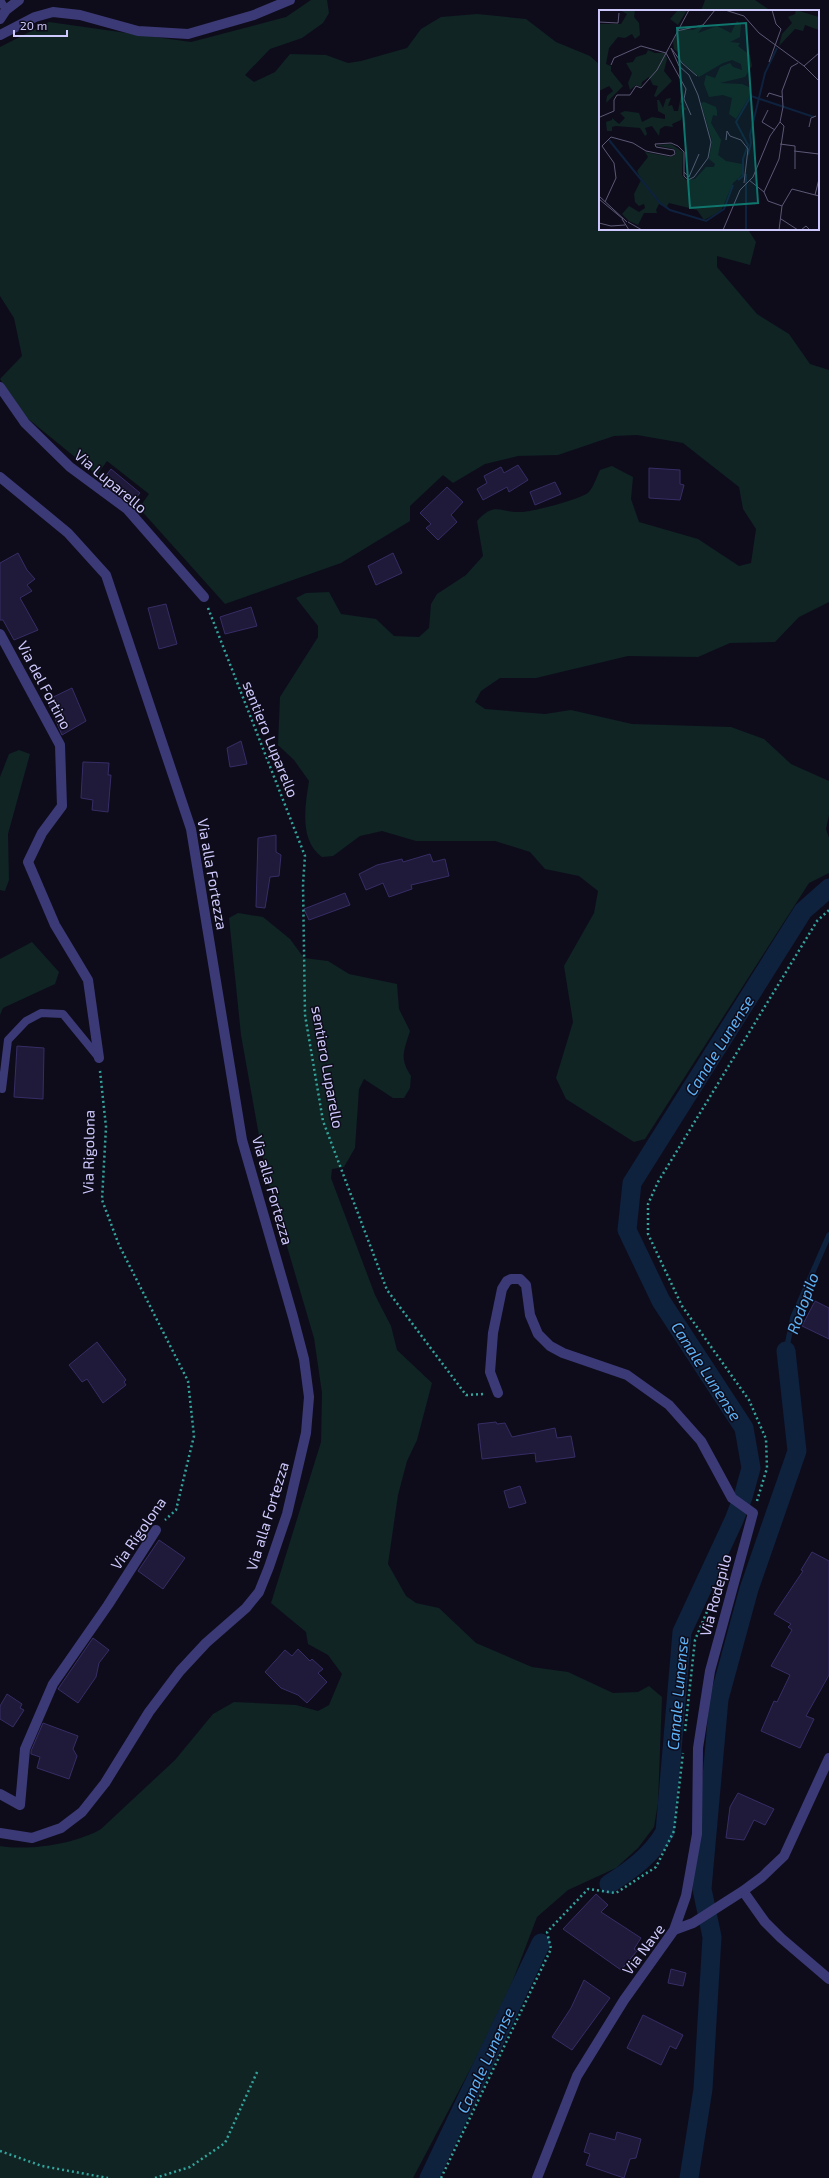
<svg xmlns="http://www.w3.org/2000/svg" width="829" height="2178" font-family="'Exo 2',sans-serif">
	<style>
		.green { fill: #0f2423 }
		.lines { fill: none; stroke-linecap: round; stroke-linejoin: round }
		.stream { stroke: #0e213d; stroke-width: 5.5 }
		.canal { stroke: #0e213d; stroke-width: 19 }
		.building { fill: #1f193a; stroke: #372d65 }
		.path { stroke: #33a59c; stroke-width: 2.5; stroke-dasharray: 2 3; stroke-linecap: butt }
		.lane { stroke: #3b3a77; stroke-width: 8 }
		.street { stroke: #3b3a77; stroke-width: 10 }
		.labels { text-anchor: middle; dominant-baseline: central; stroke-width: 3; stroke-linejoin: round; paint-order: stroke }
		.street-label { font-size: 15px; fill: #cec9fc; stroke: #0e0c1b }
		.water-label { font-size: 16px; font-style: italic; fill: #5db2f5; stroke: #0e0c1b }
		.inset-river { fill: none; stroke: #0e213d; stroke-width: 2 }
		.inset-road { fill: none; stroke: #5b5875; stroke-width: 1 }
		.view { fill: #0f766e; fill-opacity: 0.15; stroke: #0f766e; stroke-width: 2 }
		.inset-edge { fill: none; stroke: #cec9fc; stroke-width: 2 }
	</style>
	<rect width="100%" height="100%" fill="#0e0c1b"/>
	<path class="green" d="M311,0H327L329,13L323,23L302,38L270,49L245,75L254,82L275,72L290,54L326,55L348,63L361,61L407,48L421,29L441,17L477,14L526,19L556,42L590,56L600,65V229H745L749,231L756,242L750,265L717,256V267L757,314L789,334L810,364L829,370V602L799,617L775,642L730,643L698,657L628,656L536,678H500L481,691L475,702L485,709L545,714L571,710L632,724L731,727L764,739L791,764L829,781V815L826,829L829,838V873L809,883L645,1139L634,1142L566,1099L556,1078L573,1022L564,966L594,913L598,891L579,876L545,869L530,852L495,841H416L382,831L360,836L333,856L322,857C299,840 305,806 309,781L294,760L278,745L280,697L318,637V626L296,598L306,593L329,592L341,614L376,619L394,636L419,637L429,628L431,604L437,594L466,575L483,556L477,521C495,501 500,513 521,512C532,512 582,499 589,492C594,486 597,476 600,470L612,466L633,477L631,499L639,522L698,539L739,566L751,563L756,529L743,509L739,487L683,443L637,435L614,436L558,455L518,456L485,464L453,483L443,475L410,506V521L341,563L225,604L139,508L149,494L107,461L97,475L27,418L0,379L22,356L14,318L0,296V47L49,22L191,42L286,17Z
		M705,0H755L771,11H701Z
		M19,750L30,754L8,834L9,880L5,891L0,890V777L9,754Z
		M238,913L263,917L290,939L304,958L328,961L349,974L397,984L399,1009L410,1031C404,1051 399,1058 411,1076L410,1088L404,1098H393L364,1079L359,1089L355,1148L344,1167L332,1169L331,1178L375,1295L391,1326L397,1350L432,1383L417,1440L407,1461L398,1495L388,1564L406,1596L416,1603L439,1608L476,1643L532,1667L568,1672L613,1693L638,1692L649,1686L662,1697L658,1803L654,1827L638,1848L616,1868L568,1890L537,1917L502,2009L413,2178H0V1846C29,1851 76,1844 101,1829L175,1760L213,1714L234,1702L296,1705L318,1711L329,1705L342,1674L328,1655L308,1644L306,1632L271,1603L321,1442L322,1393L314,1338L266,1175L241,1035L229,918Z
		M32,942L59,972L55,984L3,1008L0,1015V959Z"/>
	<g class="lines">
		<path class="stream" d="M786,1351L793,1317L829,1235"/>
		<path class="canal" d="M609,1884C631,1870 652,1855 665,1832L682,1632L734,1520L743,1497L751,1468L744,1428L661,1301L627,1230L632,1183L803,911L829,888
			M429,2178L541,1943
			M689,2178L703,2089L712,1937L702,1889L719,1699L749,1589L797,1451L786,1351"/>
	</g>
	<path class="building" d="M518,465L528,480L509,492L507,487L483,500L477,489L487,483L484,476L501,467L504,473Z
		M649,468L680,470V484L684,485L680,500L649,498Z
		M111,469L140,493L131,504L101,482Z
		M555,482L561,494L535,505L530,492Z
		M447,487L463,502L451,515L457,522L438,540L426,528L431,524L420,513Z
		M18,553L27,570L35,579L27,585L32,591L20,598L38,630L14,640L3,620H0V563Z
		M393,553L402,573L376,585L368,566Z
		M166,604L177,644L159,649L148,608Z
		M251,607L257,626L225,634L220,617Z
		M72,688L86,721L62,735L47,700Z
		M241,741L247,764L230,767L227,748Z
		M83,762L109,763L108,775H111L108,812L92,810L93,800L81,798Z
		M276,835V852L281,855L279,876L270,877L265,908L256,907L258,838Z
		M430,854L433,862L445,859L449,876L411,885L412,889L389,897L383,883L366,890L359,874L377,865L402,859L403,862Z
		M345,893L350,905L309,920L304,909Z
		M17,1046L44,1048L43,1099L14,1097Z
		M815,1301L829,1308V1339L802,1326Z
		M97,1342L126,1380L124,1382L126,1385L103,1403L87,1379L82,1382L69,1365Z
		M496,1422L497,1424L505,1423L512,1437L555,1428L557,1438L571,1436L575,1457L536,1462L535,1453L482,1459L478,1424Z
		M520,1486L526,1503L509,1508L504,1491Z
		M159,1540L185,1558L163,1589L138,1571Z
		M812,1552L829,1561V1675L806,1716L814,1719L800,1748L761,1731L774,1701L777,1702L790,1675L771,1666L792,1630L788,1627L791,1624L774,1614L803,1571L801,1570Z
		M93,1638L109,1650L99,1663L96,1677L78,1703L58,1689Z
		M298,1649L310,1661L312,1659L323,1669L318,1673L327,1682L307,1703L298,1695L281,1688L265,1672L285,1650L292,1656Z
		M7,1694L22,1704L20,1708L24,1710L13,1727L0,1719V1706Z
		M43,1723L78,1736L73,1749L77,1756L69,1779L37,1768L40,1757L31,1754V1751Z
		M738,1793L774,1809L765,1825L754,1820L744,1840L726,1838L730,1807Z
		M596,1894L608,1905L601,1912L641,1938L634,1949L637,1951L621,1970L563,1929Z
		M671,1969L686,1973L683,1986L668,1983Z
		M584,1980L610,1998L572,2050L552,2037L571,2008Z
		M643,2015L683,2035L676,2049L670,2046L661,2065L627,2048Z
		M617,2132L641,2139L636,2158L630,2159L624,2178L586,2165L590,2154L584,2152L590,2133L615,2140Z"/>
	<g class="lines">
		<path class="path" d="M208,608L305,856L303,884L305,1015L323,1121L387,1290L466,1395L484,1394
			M100,1071L106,1127L102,1200L119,1245L188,1381L194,1436L176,1510L165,1520
			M757,1501L767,1468L766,1439L749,1400L682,1306L648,1234V1204L658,1182L817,921L829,910
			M685,1731L695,1640L717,1588
			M0,2151L42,2166L108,2178
			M155,2178L190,2167L225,2143L258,2070
			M441,2178L551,1949L547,1932L588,1889L616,1893L656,1867L674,1831L683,1753"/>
		<path class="lane" d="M0,0L6,10
			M2,1089L8,1040L26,1021L41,1013L63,1014L99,1058"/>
		<path class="street" d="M0,19L6,10L19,0
			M0,35L35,17L53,12L80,15L138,31L188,34L254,15L290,0
			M0,387L25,423L70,467L127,509L204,597
			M0,477L68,533L106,575L191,829L242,1140L293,1317L304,1359L309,1397L306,1433L287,1514L269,1567L259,1592L246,1608L206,1643L180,1671L149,1712L105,1783L82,1812L61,1828L32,1838L0,1833
			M0,634L60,745L62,806L42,833L28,862L55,925L88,980L99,1058
			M498,1393L490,1372L493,1333L502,1289L507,1281L511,1279H520L526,1285L530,1315L538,1334L550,1346L563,1353L627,1375L669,1405L701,1441L732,1498L753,1513L710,1671L698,1748L697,1834L686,1896L674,1930L624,2000L577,2076L537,2178
			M0,1794L20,1805L25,1749L53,1684L108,1605L156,1530
			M743,1891L765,1922L781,1938L829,1979
			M674,1930L693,1923L743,1891L762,1877L784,1856L829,1758"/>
	</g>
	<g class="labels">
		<g class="street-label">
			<text transform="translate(111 481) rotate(40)">Via Luparello</text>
			<text transform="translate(45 685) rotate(62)">Via del Fortino</text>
			<text transform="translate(271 739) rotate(68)">sentiero Luparello</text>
			<text transform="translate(213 874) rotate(80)">Via alla Fortezza</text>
			<text transform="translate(328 1067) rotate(80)">sentiero Luparello</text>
			<text transform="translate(88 1152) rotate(-89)">Via Rigolona</text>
			<text transform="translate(273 1190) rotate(74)">Via alla Fortezza</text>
			<text transform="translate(267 1516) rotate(-73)">Via alla Fortezza</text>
			<text transform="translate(138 1533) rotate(-55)">Via Rigolona</text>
			<text transform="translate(715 1595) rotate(-75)">Via Rodepilo</text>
			<text transform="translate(643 1949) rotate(-53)">Via Nave</text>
		</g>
		<g class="water-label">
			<text transform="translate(719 1045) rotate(-58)">Canale Lunense</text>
			<text transform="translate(802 1303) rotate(-70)">Rodopilo</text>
			<text transform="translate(707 1371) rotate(57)">Canale Lunense</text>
			<text transform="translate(677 1693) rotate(-85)">Canale Lunense</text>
			<text transform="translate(485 2060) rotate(-65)">Canale Lunense</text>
		</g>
	</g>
	<g transform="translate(599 10)">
		<rect width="220" height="220" fill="#0e0c1b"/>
		<path d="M21,0H36L35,7L40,13L41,25L36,29L33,24L26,28L19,27L10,38L7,54L12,56V61L24,76L7,93L8,86L14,81L10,76L0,81V14H22L28,4ZM79,0H88L79,15L71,9ZM197,0L220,7V20L206,15L204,21L196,19L180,36L183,24L193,13L189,7L196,4ZM138,11L142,14L141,27L131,32L141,33L139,36L151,45L153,56L146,67L121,73L143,74L152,78V84L137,109L130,104L133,88L124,85L110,87L105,74L107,65L116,68L121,57L131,53L134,57L143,60L142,54L133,50L124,53L100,67L80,49L81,44L75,39L74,32L78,22L82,19L94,20L105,15L99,23L118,16L132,23ZM49,40L56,43H66L68,49L65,61L73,71L57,87L55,86L59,76L54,75L50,67L43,72L42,77L37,75L31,80L29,73L33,63L27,53L34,52L37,47L47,44ZM83,80L84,91L81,94L88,99L84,101L82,110L73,114L74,117L66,116L61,119L60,126L53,116L46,118L48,124L46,126L41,118L17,116L13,117V121H8L7,112L13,110V108L20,114L26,108L21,103L26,101L40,103L43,112L53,107L66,109V105L59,101L58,90H60L64,98L67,89L72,88L69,96L73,95L75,101H79ZM105,92L117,97L118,101V106L114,105L112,113L122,130L119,145L127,151L143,154V165L134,173L122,201L105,210L98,200L70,193L68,196L71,200L60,194L57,200L58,203H45L39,215L30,211L23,204L30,196L40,202L46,198L45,194L40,196L36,192L35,184L42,170L38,161L49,147L46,142L72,147L77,144L75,139L56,135L72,134L84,142L83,165L87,170L96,169L107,157H115L116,154L110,149L113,131L102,93Z" fill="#0f2423"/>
		<path class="inset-river" d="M151,125L166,63L178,38M10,130L61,193L71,200L107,211L125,199L134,175M149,145L152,133L151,125M139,170L144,166V149L149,135L137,112L152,86L215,107M147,220V164"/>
		<path class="inset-road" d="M126,0L145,6L160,23L205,56L220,71M0,12L19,13L20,3M78,21L104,15L116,0M72,38L83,53L98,66M67,43L87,79L85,89L92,105M170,52L182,19L177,14L173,0M12,55L15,48L42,36L67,43M205,56L220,43M168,87L170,83L183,87M169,100L163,112L176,120M1,107L15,101V90L18,85H31L37,76L42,78L58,60L90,0M210,117L212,108L217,106M127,130L128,121L131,126L142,130L149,139L145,173M181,134L196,136V159M195,141L220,144M85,162L90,167L100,144M150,170L165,182L169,191L183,196M165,182L180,149L185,116L181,112M216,185L220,169M0,186L28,212M0,189L24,209M6,192L17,168L15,153L3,136L12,127L34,133L47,141L72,146L76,144L75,140L57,137L56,134L72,133L79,136L85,142V166L89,170L95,167L109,148L112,132L99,85L90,65L80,56L72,38M23,209L30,220M182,209L199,220M29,212L43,220M0,213L12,216L26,215M124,220L141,180L154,167L171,126L181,112L184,97L183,81L192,57L199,53M180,220L183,196L193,179L220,186M202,220L207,216L211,220"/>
		<path class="view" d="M147,13L159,193L91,198L78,18Z"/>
		<rect width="220" height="220" class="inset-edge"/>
	</g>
	<path d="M14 30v6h53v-6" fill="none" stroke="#cec9fc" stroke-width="2"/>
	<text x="20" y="30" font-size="12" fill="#cec9fc" stroke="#0e0c1b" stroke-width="3" paint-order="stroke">20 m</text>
</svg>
